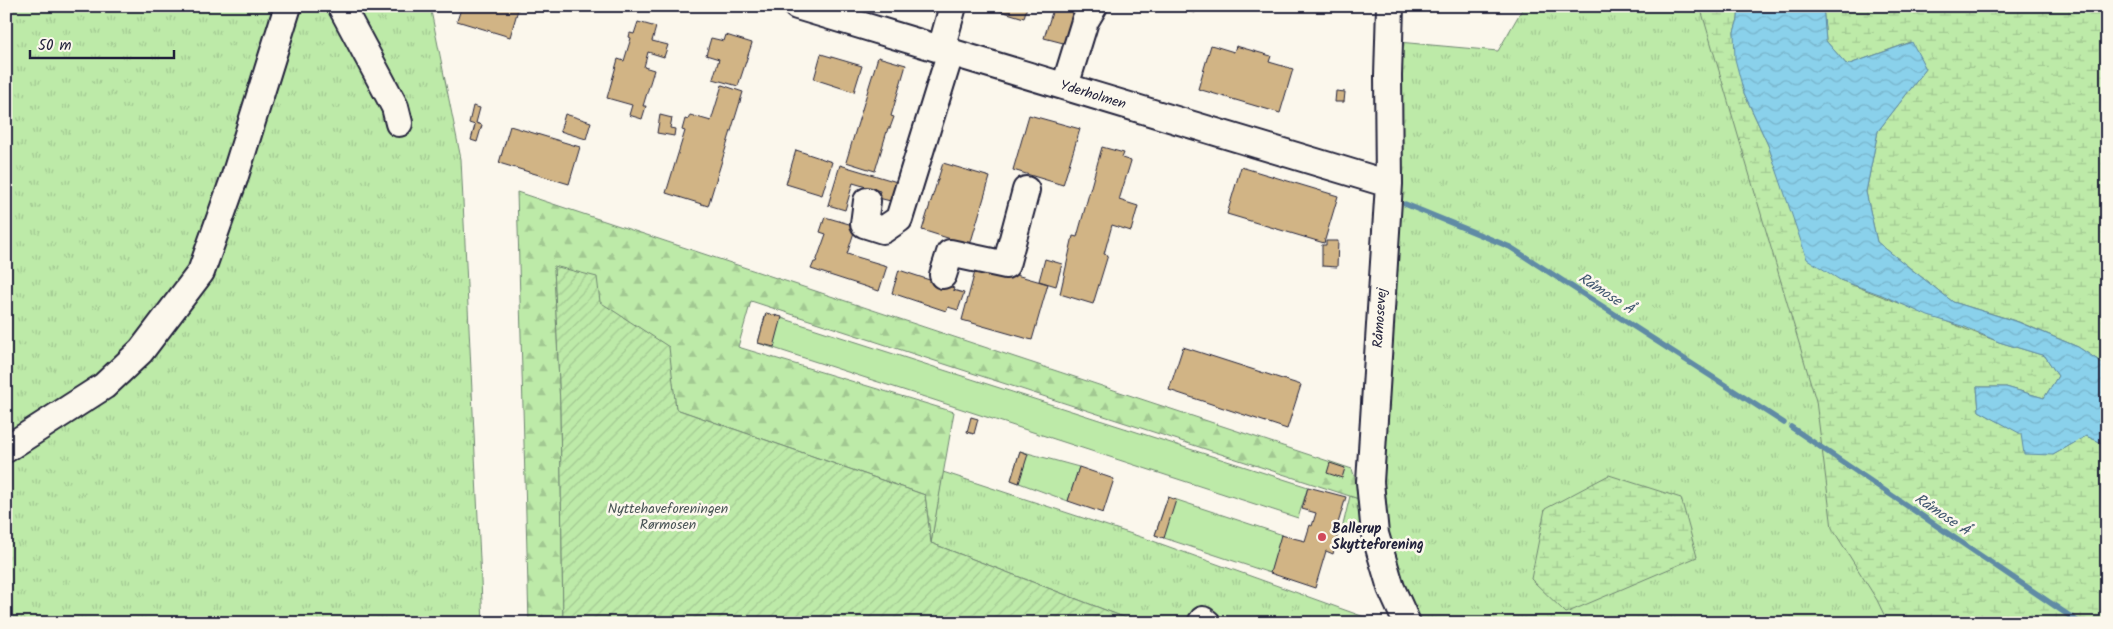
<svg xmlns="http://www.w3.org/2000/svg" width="2113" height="629" font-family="Kalam,sans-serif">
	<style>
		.grass { fill: url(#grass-tufts); stroke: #708672 }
		.forest { fill: url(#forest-firs); stroke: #708672 }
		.wetland { fill: url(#wetland-marsh); stroke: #708672 }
		.park { fill: #bdeaa8; stroke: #708672 }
		.garden { fill: url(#garden-furrows); stroke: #708672 }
		.water { fill: url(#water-waves); stroke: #608ba5 }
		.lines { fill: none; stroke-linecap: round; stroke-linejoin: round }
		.stream { stroke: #608ba5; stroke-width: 5.5 }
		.building { fill: #d1b485; stroke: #22223b }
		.minor-casing { stroke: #22223b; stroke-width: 30 }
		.minor { stroke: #fbf7ec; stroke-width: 26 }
		.poi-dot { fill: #d1495b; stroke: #fbf7ec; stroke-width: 2 }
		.labels { text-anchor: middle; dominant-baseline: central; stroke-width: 5; stroke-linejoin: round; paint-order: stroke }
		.street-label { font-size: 14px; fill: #22223b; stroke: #fbf7ec }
		.park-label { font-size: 14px; fill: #495456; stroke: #fbf7ec }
		.poi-label { font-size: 14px; font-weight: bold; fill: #22223b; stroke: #fbf7ec; text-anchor: start }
		.water-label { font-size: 15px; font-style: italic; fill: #415770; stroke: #fbf7ec }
	</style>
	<defs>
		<pattern id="grass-tufts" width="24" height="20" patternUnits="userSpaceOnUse" patternTransform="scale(1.25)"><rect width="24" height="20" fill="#bdeaa8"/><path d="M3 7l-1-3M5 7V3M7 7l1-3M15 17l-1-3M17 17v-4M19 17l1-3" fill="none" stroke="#a2c892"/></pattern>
		<pattern id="forest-firs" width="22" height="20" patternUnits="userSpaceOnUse" patternTransform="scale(1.25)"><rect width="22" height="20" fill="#bdeaa8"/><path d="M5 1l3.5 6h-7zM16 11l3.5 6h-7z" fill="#a2c892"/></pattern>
		<pattern id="wetland-marsh" width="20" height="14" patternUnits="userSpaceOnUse" patternTransform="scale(1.25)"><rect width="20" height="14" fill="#bdeaa8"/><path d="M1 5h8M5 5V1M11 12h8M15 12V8" fill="none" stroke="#a2c892"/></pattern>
		<pattern id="garden-furrows" width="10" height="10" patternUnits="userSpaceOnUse" patternTransform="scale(1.25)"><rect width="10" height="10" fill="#bdeaa8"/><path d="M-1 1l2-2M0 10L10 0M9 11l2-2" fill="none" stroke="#a2c892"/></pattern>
		<pattern id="water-waves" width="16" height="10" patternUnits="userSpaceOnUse" patternTransform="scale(1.25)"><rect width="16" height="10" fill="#8ad1eb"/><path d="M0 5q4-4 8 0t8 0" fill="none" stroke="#77b3ca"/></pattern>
	</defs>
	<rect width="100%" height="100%" fill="#fbf7ec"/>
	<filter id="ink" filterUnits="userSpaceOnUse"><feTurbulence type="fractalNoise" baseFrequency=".02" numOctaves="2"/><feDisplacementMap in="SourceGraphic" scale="10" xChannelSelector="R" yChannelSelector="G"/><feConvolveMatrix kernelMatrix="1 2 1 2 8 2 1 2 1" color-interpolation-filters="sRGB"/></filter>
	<g filter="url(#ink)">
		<path class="grass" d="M6,6H430L461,159L483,623H6Z
			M1524,6H2107V623H1422L1404,587L1384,535L1379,481L1398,42L1498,51Z
			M943,472L1150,540L1381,623H1139L931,543Z
			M1350,496L1362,500L1364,521L1360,528L1353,530L1342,529Z"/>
		<path class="forest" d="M517,192L1352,469L1362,500L751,301L738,347L954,412L931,543L925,495L676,409L668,347L599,302L554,267L560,406L563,623H529Z"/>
		<path class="wetland" d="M1700,6H1739L1738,19L1734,32L1744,93L1768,145L1785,192L1840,280L1999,342L2045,356L2058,376L2044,398L2006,387H1977L1979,411L2022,434L2053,455L2086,436L2107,445V623H1888L1877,600L1832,528L1816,401Z
			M1823,6H2107V366L2078,347L2019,322L1953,302L1877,242L1866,192L1878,131L1926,69L1911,42L1847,65L1826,41Z
			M1609,475L1681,498L1697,557L1566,613L1531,579L1545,509Z"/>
		<path class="park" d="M766,313L1308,487L1298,518L758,343Z
			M1020,451L1079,467L1068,501L1011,480Z
			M1168,497L1283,535L1270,573L1155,535Z"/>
		<path class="garden" d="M554,266L597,277L600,302L669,347L676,409L925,495L931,543L1139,623H563L560,406Z"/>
		<path class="water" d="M1739,6H1823L1826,41L1847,65L1912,42L1926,69L1878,131L1866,192L1877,242L1953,302L2018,322L2078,347L2107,366V445L2086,436L2053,455L2024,454L2021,434L1979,411L1977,387H2006L2044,398L2058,376L2045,356L1999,342L1965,327L1928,316L1882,295L1840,280L1807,259L1768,145L1744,93L1735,59L1734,32L1738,19Z"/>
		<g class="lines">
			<path class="stream" d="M1405,204L1510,247L1784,423
				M1791,427L2080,623"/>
		</g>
		<path class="building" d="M462,6H519L510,37L457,21Z
			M995,6H1027L1024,18L994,9Z
			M1054,6H1082L1071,45L1044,38Z
			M1171,6H1197L1195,13Z
			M638,22L656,27L652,41L668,45L664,57L648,52L644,67L654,70L643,106H646L642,119L629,115L632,105L607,98L618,59L624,61L631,38L629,37L630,33L634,34Z
			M726,35L752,43L738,86L713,79L719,59L706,55L711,38L724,41Z
			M1211,45L1234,52L1236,46L1271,56L1269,62L1293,69L1280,113L1198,89Z
			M821,54L862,66L854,92L814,79Z
			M878,57L906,65L891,116L894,117L890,128H888L875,171L846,162Z
			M722,85L743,92L708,206L666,193L685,131L682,130L685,119L688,120L690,115L711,121Z
			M1336,91L1345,92L1344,102H1335Z
			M473,106L480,108L476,123L482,125L477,142L471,140L475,125L469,123Z
			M565,114L591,122L586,139L560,131Z
			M660,115L672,118L670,128L675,129L674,136L657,133Z
			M1029,115L1080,129L1063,185L1013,170Z
			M510,126L580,147L569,184L499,163Z
			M1102,147L1124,153L1122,158L1131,161L1119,200L1138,206L1131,231L1112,225L1104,254L1108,255L1093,304L1060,294L1073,236L1077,237Z
			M796,150L832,162L822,195L786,184Z
			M943,163L990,177L970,245L922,230Z
			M840,165L897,182L893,195L895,202L878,198L880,191L853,183L845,210L828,205Z
			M1241,167L1338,196L1324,243L1227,214Z
			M825,217L856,226L847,254L887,266L879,291L811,269L814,262H816L826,234L820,232Z
			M1326,241H1338L1337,267L1322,266V245H1326Z
			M1045,259L1062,264L1056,286L1039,281Z
			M977,264L1048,284L1032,340L962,320Z
			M899,270L954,288L953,290L964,293L958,310L948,307L946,311L892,293Z
			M766,313L782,317L774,347L758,343Z
			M1183,347L1301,385L1287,429L1169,390Z
			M971,417L978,419L974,434L967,432Z
			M1020,451L1028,454L1019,483L1011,480Z
			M1330,463L1345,468L1342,478L1327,473Z
			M1079,467L1114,479L1103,513L1068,501Z
			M1308,487L1346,497L1335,533L1338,534L1333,554L1326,551L1315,588L1270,573L1281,535L1305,541L1310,525L1312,526L1316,513L1302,509Z
			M1168,497L1176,500L1164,538L1155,535Z"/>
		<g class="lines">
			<g class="minor-casing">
				<path id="minor" d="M341,6L395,107L399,123
					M797,6L1389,184
					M1390,6L1388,76L1389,184L1370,482L1375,534L1391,588L1407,623
					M941,49L953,6
					M1065,86L1085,21L1094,6
					M867,201L864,224L883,230L899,219L951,51
					M943,275L950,253L1006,265L1026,190
					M6,449L104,386L141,351L201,272L234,179L288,6
					M1201,623L1203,620L1207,623"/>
			</g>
			<use href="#minor" class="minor"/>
		</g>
	</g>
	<circle class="poi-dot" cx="1322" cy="537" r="5"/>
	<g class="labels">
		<g class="street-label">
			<text transform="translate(1093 95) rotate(17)">Yderholmen</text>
			<text transform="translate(1380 318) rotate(-86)">Råmosevej</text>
		</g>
		<g class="park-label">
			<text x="668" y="509">Nyttehaveforeningen<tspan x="668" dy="16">Rørmosen</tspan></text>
		</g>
		<g class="poi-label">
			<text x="1332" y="529">Ballerup<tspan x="1332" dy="16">Skytteforening</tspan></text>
		</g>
		<g class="water-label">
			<text transform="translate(1606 294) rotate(33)">Råmose Å</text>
			<text transform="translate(1942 515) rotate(34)">Råmose Å</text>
		</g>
	</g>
	<rect width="2113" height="629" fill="none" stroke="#fbf7ec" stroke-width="25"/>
	<rect x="12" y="12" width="2088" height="604" fill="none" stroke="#22223b" stroke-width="2" filter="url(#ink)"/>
	<path d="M30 50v8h144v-8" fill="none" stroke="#22223b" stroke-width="2.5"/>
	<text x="38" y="50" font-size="15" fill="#22223b" stroke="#fbf7ec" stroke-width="4" paint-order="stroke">50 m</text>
</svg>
